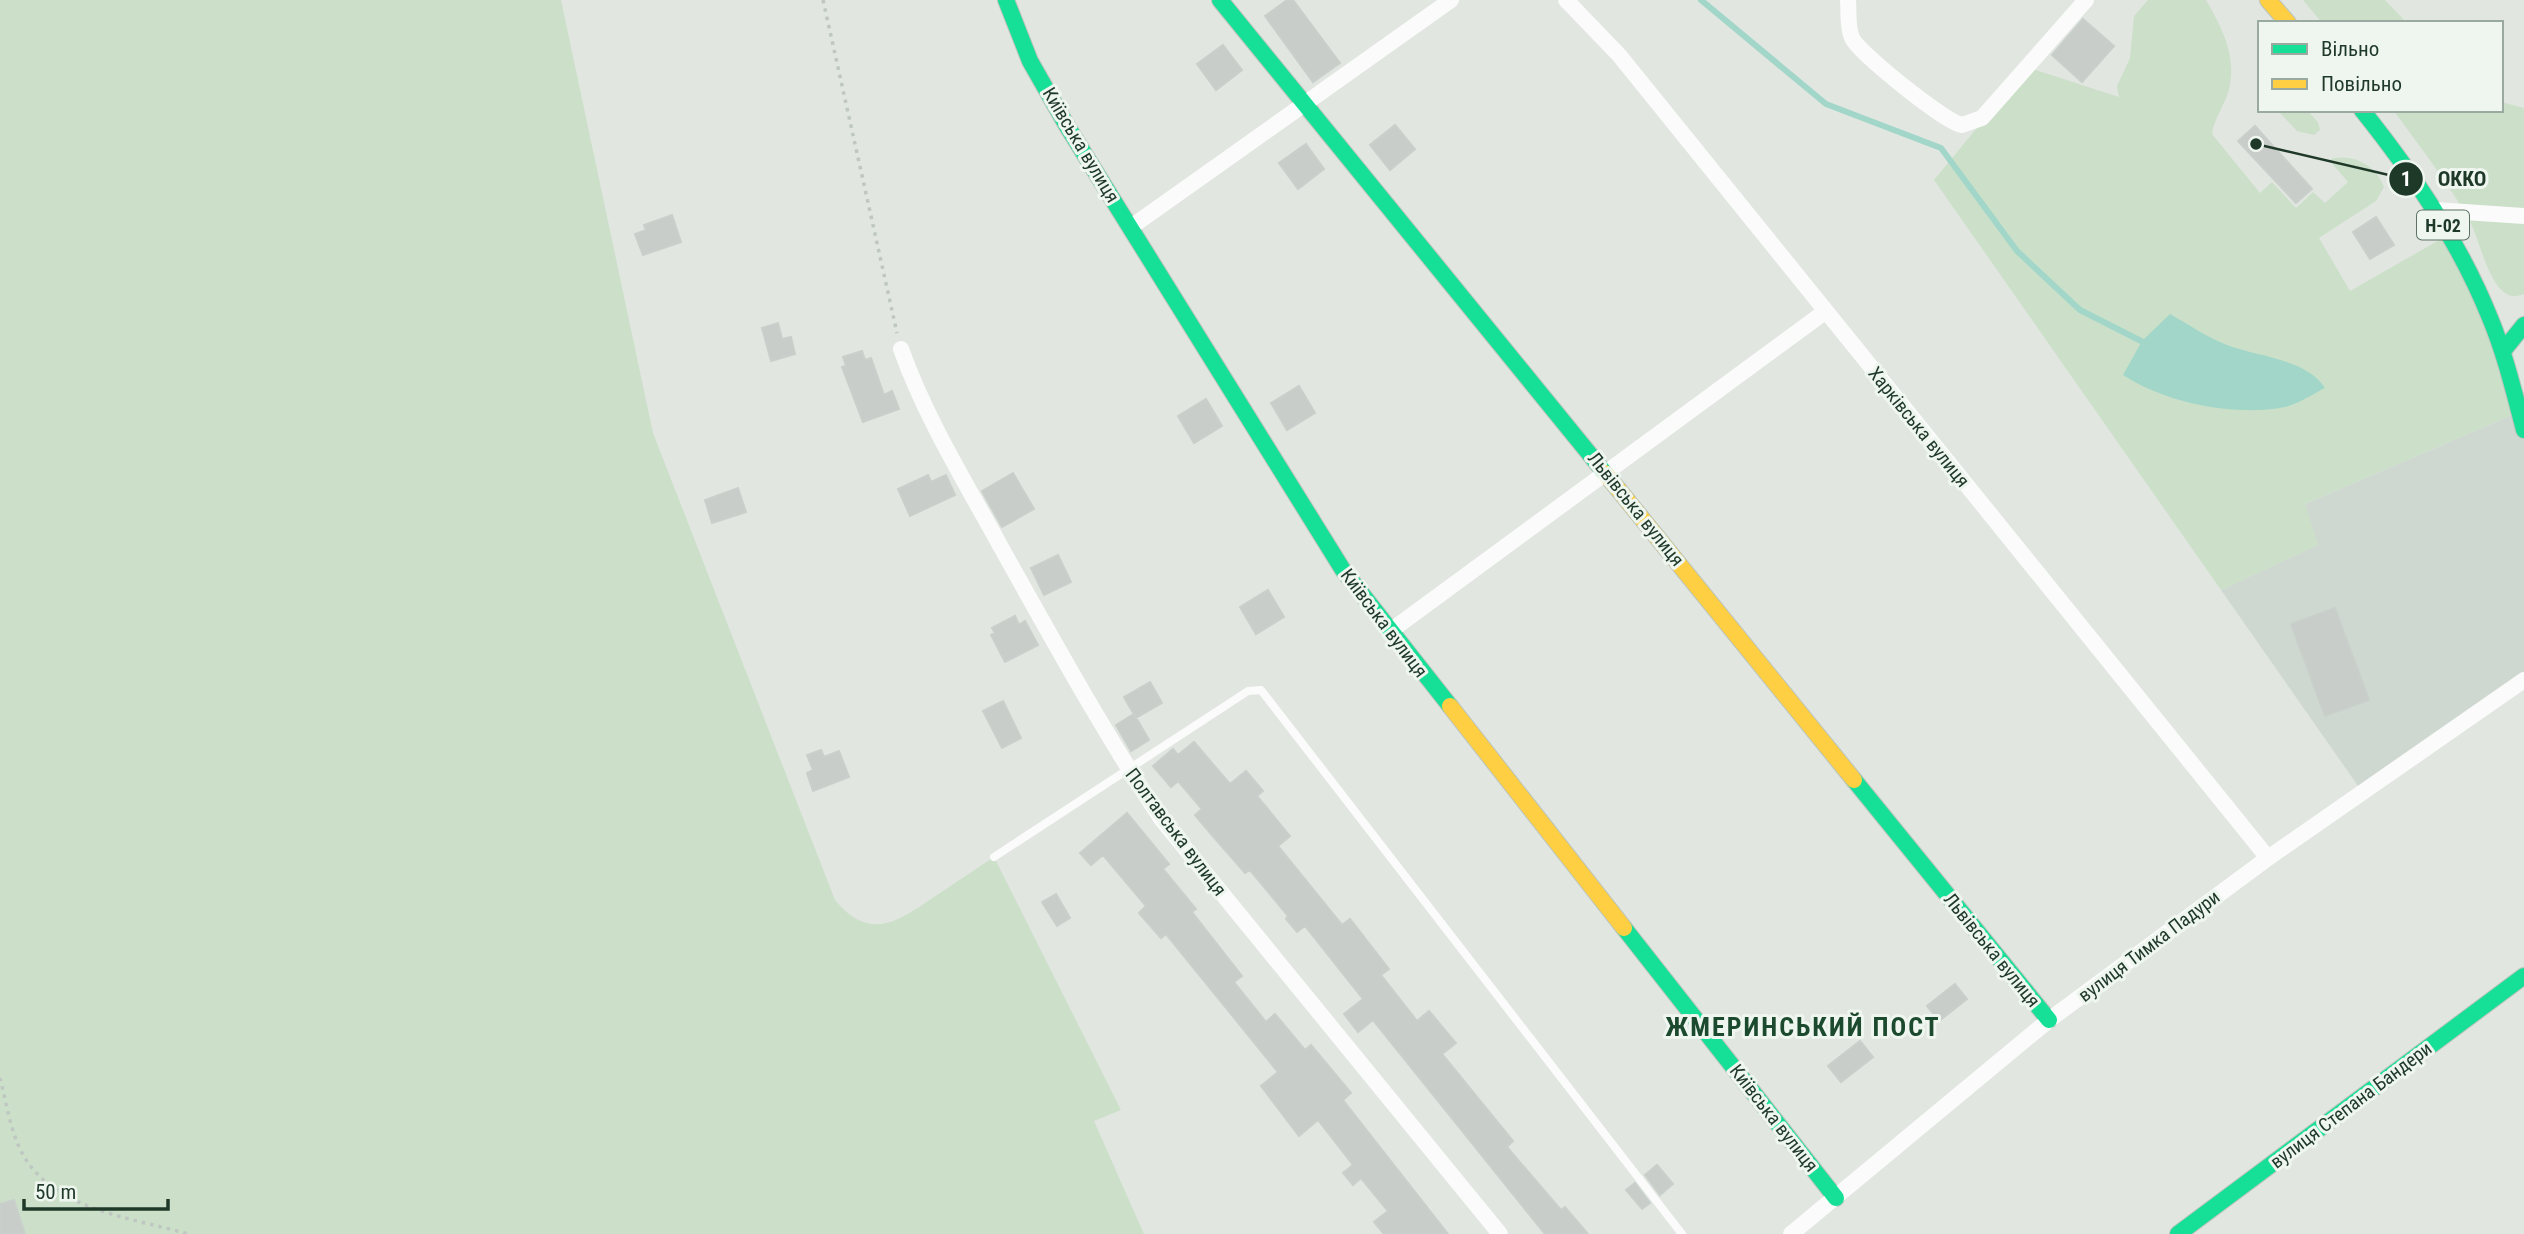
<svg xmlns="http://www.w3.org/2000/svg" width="2524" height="1234" font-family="'Roboto Condensed',sans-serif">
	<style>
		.built { fill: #ced8d0 }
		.green { fill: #cce0c9 }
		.water { fill: #a1d6c9 }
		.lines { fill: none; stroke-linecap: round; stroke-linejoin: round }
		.stream { stroke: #a1d6c9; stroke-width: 6 }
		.building { fill: #c8cdc9; stroke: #c9cfca; stroke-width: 2 }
		.fast-casing { stroke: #bac3bc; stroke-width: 18 }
		.slow-casing { stroke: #bac3bc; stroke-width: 18 }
		.path { stroke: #bec7c1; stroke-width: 3.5; stroke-dasharray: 3.5 5; stroke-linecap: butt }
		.lane { stroke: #fafbfa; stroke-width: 8 }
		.street { stroke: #fafbfa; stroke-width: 16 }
		.fast { stroke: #16e098; stroke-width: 16 }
		.slow { stroke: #ffcf43; stroke-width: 16 }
		.labels { text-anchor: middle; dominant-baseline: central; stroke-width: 6; stroke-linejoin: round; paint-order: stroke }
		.shield { fill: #eef6ef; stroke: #5d7264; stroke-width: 2 }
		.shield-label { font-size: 18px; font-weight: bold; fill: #1f3929 }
		.street-label { font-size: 19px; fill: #1f3929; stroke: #eef6ef }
		.district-label { font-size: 26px; font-weight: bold; letter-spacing: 2px; fill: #1c4a2e; stroke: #eef6ef }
		.leader { fill: none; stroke: #1f3929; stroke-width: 2.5 }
		.callout-dot { fill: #1f3929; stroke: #eef6ef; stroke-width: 2.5 }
		.mark-label { font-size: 21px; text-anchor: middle; font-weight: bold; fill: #fff }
		.callout-label { font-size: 21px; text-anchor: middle; font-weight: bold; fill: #1f3929; stroke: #eef6ef; stroke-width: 6; stroke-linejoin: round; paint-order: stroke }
	</style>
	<rect width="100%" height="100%" fill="#e1e6e1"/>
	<path class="built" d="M2519,412L2524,430V680L2363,793L2221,590L2317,545L2305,504Z"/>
	<path class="green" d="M0,0H561L653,433L835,900C870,942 897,922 934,897C954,884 974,870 994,857L1121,1110L1094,1121L1144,1234H0Z
		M2148,0H2206C2223,29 2238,59 2228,93C2223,107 2214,120 2212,134L2260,193L2272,182L2296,208L2313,192L2325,203L2348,182L2329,160C2350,152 2377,165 2384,187L2376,201L2319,238L2350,291L2448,235L2519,412L2305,504L2318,545L2221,590L1934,180L2027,67L2119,97L2117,86L2130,58L2134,16Z
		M2303,0H2385L2407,23H2322Z
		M2501,102L2524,108V294C2512,299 2505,295 2497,285C2483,265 2479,237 2467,216C2445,179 2419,145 2393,110H2501Z
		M2277,110H2307L2318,122L2320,130L2314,135L2297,131Z"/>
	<path class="water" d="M2170,314C2188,324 2208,338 2227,345C2259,357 2306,359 2325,388C2313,394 2298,404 2285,407C2234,417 2166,403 2123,375L2142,341Z"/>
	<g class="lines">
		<path class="stream" d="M1701,0L1826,104L1941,148L2017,251L2080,310L2149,345"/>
	</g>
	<path class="building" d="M1287,0H1293L1340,63L1313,82L1265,16Z
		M2083,19L2114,46L2082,82L2052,55Z
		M1223,45L1242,70L1216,90L1197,64Z
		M1395,125L1415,149L1390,170L1370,145Z
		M2255,126L2312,189L2296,203L2238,141Z
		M1306,144L1324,169L1298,189L1279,163Z
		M672,215L681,242L643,255L635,234L646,230L644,225Z
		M2376,217L2394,245L2370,259L2353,232Z
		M778,323L782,339L791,337L795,354L771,361L762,328Z
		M862,351L865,360L871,358L884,395L892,391L899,409L863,422L842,367L846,366L843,357Z
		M1299,386L1315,413L1287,430L1271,403Z
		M1206,399L1222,426L1194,443L1178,416Z
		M1013,473L1034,509L1002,527L982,491Z
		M928,475L931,482L946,475L955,495L910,516L898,489Z
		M738,488L746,512L712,523L705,500Z
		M1058,555L1071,582L1044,595L1031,568Z
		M1268,590L1284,617L1256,634L1240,607Z
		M2335,608L2369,700L2325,716L2291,624Z
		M1015,616L1019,625L1025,621L1038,645L1005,662L991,635L995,633L992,628Z
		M1150,682L1162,703L1136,718L1124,697Z
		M1003,701L1021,738L1002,748L983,711Z
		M1134,714L1149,740L1131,751L1116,725Z
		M1194,742L1230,784L1246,771L1263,791L1257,796L1290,836L1278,846L1342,925L1350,919L1389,969L1381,975L1417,1021L1429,1011L1456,1043L1442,1054L1513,1141L1507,1147L1561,1210L1565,1207L1588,1234H1545L1373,1020L1358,1032L1344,1014L1363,999L1305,926L1297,932L1286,919L1288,916L1250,870L1245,873L1211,834L1195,815L1202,809L1178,781L1171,787L1153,766L1173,749L1178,755Z
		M821,750L824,757L839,751L849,777L813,791L807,773L813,770L807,755Z
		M1127,813L1169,864L1163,869L1196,909L1192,912L1242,976L1234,982L1266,1022L1275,1014L1305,1050L1311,1045L1351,1093L1343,1100L1448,1234H1384L1374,1222L1388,1211L1361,1178L1353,1185L1343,1173L1353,1165L1318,1120L1299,1136L1261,1086L1278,1072L1166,934L1161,938L1139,913L1146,906L1103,855L1091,865L1080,853Z
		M1056,894L1070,918L1057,926L1042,902Z
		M1955,984L1967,999L1939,1021L1927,1006Z
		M1860,1041L1873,1057L1841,1082L1828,1066Z
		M1657,1165L1673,1184L1660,1195L1645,1175Z
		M1635,1183L1650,1203L1642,1209L1626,1190Z
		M14,1200L25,1234H0V1204Z"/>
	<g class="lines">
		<g class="fast-casing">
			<path id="fast" d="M1006,0L1030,61L1067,126L1343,570L1450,706
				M1220,0L1605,473
				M2362,110C2413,174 2459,241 2490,318C2505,354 2514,392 2524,430
				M2503,351L2524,325
				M1854,780L2049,1020
				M1624,928L1836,1198
				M2178,1234L2524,976"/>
		</g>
		<g class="slow-casing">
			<path id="slow" d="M2268,0L2288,23
				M1605,473L1854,780
				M1450,706L1624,928"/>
		</g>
		<path class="path" d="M823,0L897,333
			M0,1078C6,1101 10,1129 21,1151C51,1210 130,1217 188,1234"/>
		<path class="lane" d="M994,857L1248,691L1261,690L1682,1234"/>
		<path class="street" d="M1566,0L1619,55L2268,858
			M1848,0C1849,12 1847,26 1852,38C1860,54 1945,122 1962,125L1982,118L2086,0
			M2435,210L2524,216
			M1131,227L1451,0
			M901,349C926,419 966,483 1002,549C1053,640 1104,733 1162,820L1500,1234
			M1389,632L1826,311
			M1791,1234L2049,1020L2268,858L2524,680"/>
		<use href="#fast" class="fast"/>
		<use href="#slow" class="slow"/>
	</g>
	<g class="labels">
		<rect class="shield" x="2417" y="210.5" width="52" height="29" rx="5"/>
		<g class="shield-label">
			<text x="2443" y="225">Н-02</text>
		</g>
		<g class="street-label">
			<text transform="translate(1081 145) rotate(59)">Київська вулиця</text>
			<text transform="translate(1919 427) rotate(51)">Харківська вулиця</text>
			<text transform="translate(1636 509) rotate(51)">Львівська вулиця</text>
			<text transform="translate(1384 623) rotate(53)">Київська вулиця</text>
			<text transform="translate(1176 832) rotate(53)">Полтавська вулиця</text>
			<text transform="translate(2149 946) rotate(-37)">вулиця Тимка Падури</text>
			<text transform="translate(1992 950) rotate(51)">Львівська вулиця</text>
			<text transform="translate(2351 1105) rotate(-37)">вулиця Степана Бандери</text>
			<text transform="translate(1774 1118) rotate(52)">Київська вулиця</text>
		</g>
		<g class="district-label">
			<text x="1803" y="1027">ЖМЕРИНСЬКИЙ ПОСТ</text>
		</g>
	</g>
	<path class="leader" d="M2256 144L2406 179"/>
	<g class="callout-dot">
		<circle cx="2256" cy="144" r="7"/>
		<circle cx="2406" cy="179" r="18"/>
	</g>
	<g class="mark-label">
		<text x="2406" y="186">1</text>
	</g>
	<g class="callout-label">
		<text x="2462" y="186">ОККО</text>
	</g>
	<rect x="2258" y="21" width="245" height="91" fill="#eef6ef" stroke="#9baaa0" stroke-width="2"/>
	<rect x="2272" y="44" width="35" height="10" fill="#16e098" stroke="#9baaa0" stroke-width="2"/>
	<text x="2321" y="56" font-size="21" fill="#1f3929">Вільно</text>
	<rect x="2272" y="79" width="35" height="10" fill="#ffcf43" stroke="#9baaa0" stroke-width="2"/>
	<text x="2321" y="91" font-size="21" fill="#1f3929">Повільно</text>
	<path d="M24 1199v10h144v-10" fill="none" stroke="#1f3929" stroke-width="3.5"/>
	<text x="35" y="1199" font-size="21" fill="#1f3929" stroke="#eef6ef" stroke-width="5" paint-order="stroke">50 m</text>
</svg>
